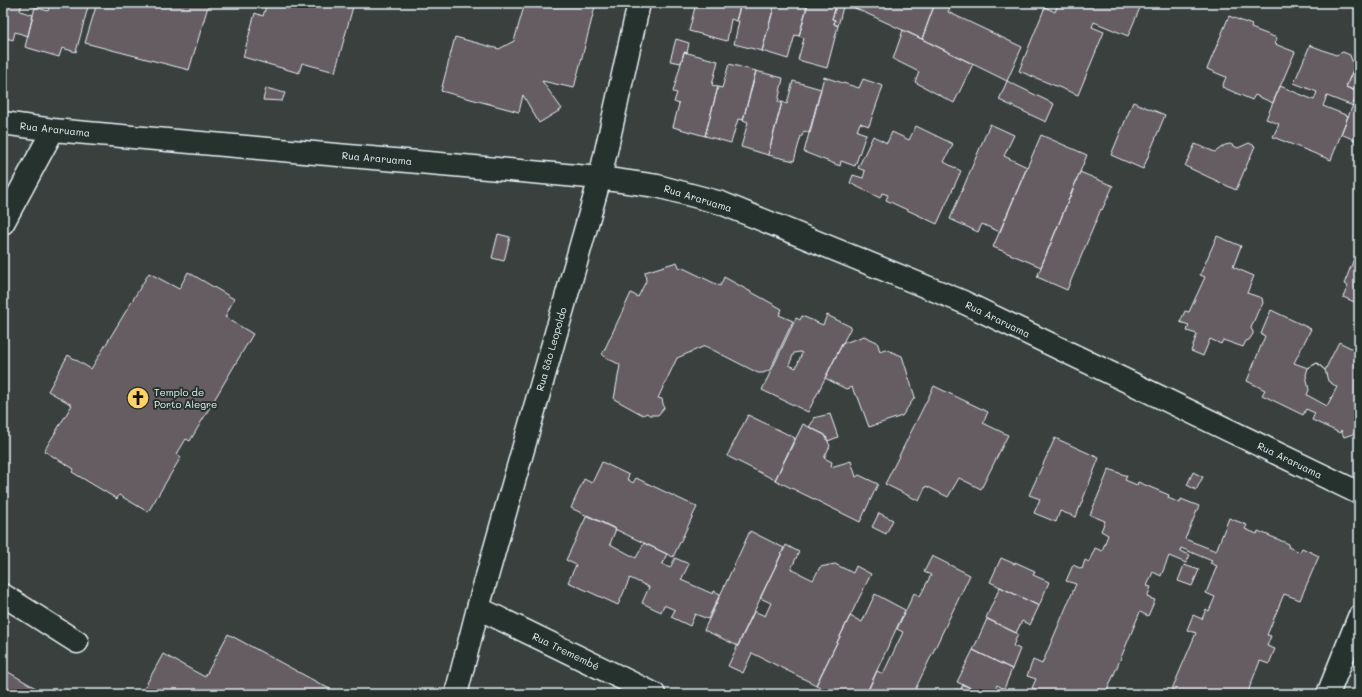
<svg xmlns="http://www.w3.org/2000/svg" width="1362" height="697" font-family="Mali,sans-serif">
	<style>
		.building { fill: #665d63; stroke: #e8f1f8; fill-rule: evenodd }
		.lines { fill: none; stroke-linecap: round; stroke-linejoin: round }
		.minor-casing { stroke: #e8f1f8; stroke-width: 25 }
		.minor { stroke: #26332d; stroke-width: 22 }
		.labels { text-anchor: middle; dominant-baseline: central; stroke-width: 4; stroke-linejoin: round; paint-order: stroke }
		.street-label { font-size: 10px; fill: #e8f1f8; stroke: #26332d }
		.poi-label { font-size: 10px; fill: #e8f1f8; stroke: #26332d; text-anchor: start }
	</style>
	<rect width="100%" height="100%" fill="#39403d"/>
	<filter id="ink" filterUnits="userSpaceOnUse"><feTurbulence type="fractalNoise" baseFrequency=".025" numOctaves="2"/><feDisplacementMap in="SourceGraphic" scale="8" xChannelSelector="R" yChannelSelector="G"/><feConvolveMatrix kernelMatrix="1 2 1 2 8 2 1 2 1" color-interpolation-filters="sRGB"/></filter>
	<g filter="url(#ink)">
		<path class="building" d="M3,3H22L20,11L33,15L28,36L15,32L13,40L3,37Z
			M50,3H89L76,52L62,48L59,57L25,47L35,7L48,11Z
			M97,3H209L189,70L85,43Z
			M267,3H354L335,72L302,63L299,73L243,57L255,13L263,16Z
			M525,3H596L574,88L542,81L562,109L539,123L523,95L519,112L441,91L455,37L499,49L514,41Z
			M696,3H741L736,21L731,19L727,41L689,31Z
			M741,3H775L762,51L734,44L739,21H736Z
			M775,3H808L799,36L795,35L788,59L762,51Z
			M808,3H837L832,19L835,20L834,24L838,26L827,68L798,60L804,38L799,36Z
			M837,3H844L838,26L834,24L835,20L832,19Z
			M844,3H935L922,39Z
			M935,3H952L948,12L1022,47L1007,81L922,39Z
			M1050,3H1142L1128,36L1094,22L1092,27L1104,32L1078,95L1019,71L1045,7L1055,12L1057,7Z
			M1229,16L1252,25L1251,28L1277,38L1275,44L1295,52L1273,103L1255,95L1252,100L1222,87L1226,77L1207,69Z
			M903,30L973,64L954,103L915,82L919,72L893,59Z
			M676,39L689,43L687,53L684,52L681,63L670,61Z
			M1310,45L1336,55L1343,52L1350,55L1352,61L1356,63L1346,87L1358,92L1353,106L1327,96L1323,106L1348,116L1331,160L1273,137L1279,124L1266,119L1280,86L1314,100L1317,92L1294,83Z
			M684,52L718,61L712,85L718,87L705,136L673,127L679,104L674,102L677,93L673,92Z
			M1359,55V90L1358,92L1346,87Z
			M729,64L756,71L743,120L738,119L731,143L705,136L718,87L722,88Z
			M756,71L783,78L778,102H782L768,155L741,147L748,122L743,120Z
			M824,77L859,88L863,79L883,86L869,126L860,123L857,131L866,134L855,166L841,161L840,166L804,152Z
			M793,81L821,89L810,133L804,131L802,136H801L794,161L768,155L782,102L787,104Z
			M1007,81L1054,104L1046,122L999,100Z
			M266,88L285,93L282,101L263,100Z
			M1359,90V138L1357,141L1341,134Z
			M1133,102L1165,115L1143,169L1111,155Z
			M990,124L1014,135L1004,156L1027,167L1000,232L982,224L978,232L950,219Z
			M916,126L953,144L944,162L961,171L937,224L886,200L888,195L882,193L880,198L850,183L853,175L863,178L865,171L858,168L873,136L887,143L892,132L909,140Z
			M1041,135L1087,155L1041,267L993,247Z
			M1249,143L1255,146L1236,190L1185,166L1195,144L1215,152L1225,145L1230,144L1238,148Z
			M1080,172L1113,186L1102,210L1101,209L1067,290L1037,277Z
			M498,234L510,237L504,261L492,258Z
			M1217,236L1241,246L1233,267L1254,276L1247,293L1262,298L1263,303L1261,307L1258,311L1251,328L1253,332V334L1249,340L1246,341L1243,347L1223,340L1221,344L1210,339L1203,356L1191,351L1197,334L1187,331L1189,325L1180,322L1185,311L1189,312L1205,277L1200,275Z
			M1359,246V304L1343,297L1348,286L1344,284Z
			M677,262L680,269L681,267L720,286L724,277L782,309L779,315L793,321L770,370L763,373H758L705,346L677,358L658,398L662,399L664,408L658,415H649L647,413L643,415L614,399L620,365L602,355L631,293L638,297L646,281L645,272Z
			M188,272L234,299L225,317L253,334L190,441L186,439L177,454L181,457L148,512L119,495L117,499L72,472L74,469L44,451L72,405L48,391L68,355L91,369L149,273L179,289Z
			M1271,310L1311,329L1294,363L1308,368L1317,363L1325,370L1339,342L1359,352V432L1344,437L1341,430L1340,433L1312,420L1315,413L1306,409L1303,415L1262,395L1265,390L1247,381L1265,336L1261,334Z
			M827,315L851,327L808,412L762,390L796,318L800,320L802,316L823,325ZM800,352L802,353L796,368L789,365L794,353Z
			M864,336L877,342L880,351L885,349L902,356L915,397L902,416L869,427L858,397L855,395L852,387L846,389L825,378L843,342H847Z
			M1317,363L1325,370L1328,381L1337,387L1327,406L1307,395L1309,390L1306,375L1308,368Z
			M934,386L988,412L983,423L1008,435L981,489L959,478L948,497L926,486L919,501L885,484Z
			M830,414L838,437L828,441L825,435L809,427L814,420L813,418Z
			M748,415L795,438L775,480L727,456Z
			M803,424L825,435L830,446L824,458L832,462L831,467L851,461L856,477L859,475L878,484L860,522L775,480Z
			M1055,438L1099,458L1076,517L1060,511L1056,522L1034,513L1040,499L1029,495Z
			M602,462L629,475L627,479L633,483L636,478L697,507L673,557L571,508L584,479L592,483Z
			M1109,469L1127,476L1125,480L1137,485L1138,482L1169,495L1168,498L1180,503L1181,499L1199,506L1185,539L1216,551L1229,518L1247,525L1245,529L1257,534L1258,531L1289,544L1288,547L1300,552L1302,548L1319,556L1300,600L1284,594L1267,635L1271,636L1267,646L1275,649L1269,664L1260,661L1247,694H1170L1196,633L1187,630L1193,615L1202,619L1206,609L1209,611L1215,597L1206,593L1217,566L1210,563L1212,561L1181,548L1180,551L1190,555L1186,563L1169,556L1161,576L1153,572L1147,586L1151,587L1147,597L1155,600L1148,616L1140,612L1107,691L1113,694H1034L1036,689L1032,688L1036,679L1027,676L1033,660L1042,664L1076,584L1066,581L1073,565L1082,569L1085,560L1089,562L1095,548L1102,551L1108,535L1101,531L1105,521L1090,515Z
			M1193,472L1203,477L1196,490L1187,485Z
			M879,513L893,520L886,534L872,527Z
			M587,515L616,529L610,544L636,558L644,543L667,554L662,564L670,568L675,558L689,564L681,580L713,594L714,591L720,594L708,619L695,614L690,626L671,617L675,610L664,605L661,612L642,603L649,587L630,578L618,605L568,582L576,565L566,560Z
			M750,531L784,548L738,646L704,630Z
			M786,545L799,552L791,569L813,580L820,567L835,564L853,573L856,566L871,574L816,685L752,653L743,673L728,666L754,611L765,616L771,603L760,598Z
			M932,556L970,575L913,694H872V693L868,691L877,671L883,674L903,632L897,629L914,593L920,596L931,575L924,572Z
			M1001,558L1015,564V562L1035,571L1033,575L1049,582L1039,606L990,582Z
			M1184,565L1199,570L1192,586L1178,581Z
			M1000,587L1039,606L1030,625L1022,621L1016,633L986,618Z
			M875,594L905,610L866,694H835L816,685L850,616L862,622Z
			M987,619L1018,634L1013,646L1020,649L1012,669L973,650Z
			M228,634L339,694H141L163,654L205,677Z
			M973,650L1012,669L1004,689L997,685L993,694H983L957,682Z
			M3,669L46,694H3Z
			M963,684L983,694H953L956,689L960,691Z"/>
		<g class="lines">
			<g class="minor-casing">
				<path id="minor" d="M3,123L53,130L600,178L657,186L721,203L961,301L1359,493
					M3,223L53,130
					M3,595L77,642
					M478,608L654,694
					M456,694L478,608L600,178L639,3
					M1328,694L1359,617"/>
			</g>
			<use href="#minor" class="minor"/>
		</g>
	</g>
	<defs>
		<g id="church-disc" transform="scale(1.15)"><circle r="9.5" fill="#ffd166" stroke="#26332d"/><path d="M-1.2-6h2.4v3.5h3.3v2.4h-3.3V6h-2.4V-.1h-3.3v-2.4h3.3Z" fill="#111"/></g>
	</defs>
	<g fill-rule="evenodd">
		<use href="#church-disc" x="138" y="398"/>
	</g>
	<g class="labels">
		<g class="street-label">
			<text transform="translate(55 129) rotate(6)">Rua Araruama</text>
			<text transform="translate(377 158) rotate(5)">Rua Araruama</text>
			<text transform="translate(698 198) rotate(17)">Rua Araruama</text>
			<text transform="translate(998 319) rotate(26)">Rua Araruama</text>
			<text transform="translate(551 349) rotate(-74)">Rua São Leopoldo</text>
			<text transform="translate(1290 460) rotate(26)">Rua Araruama</text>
			<text transform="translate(566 651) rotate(26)">Rua Tremembé</text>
		</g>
		<g class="poi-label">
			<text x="154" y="392">Templo de<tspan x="154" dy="12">Porto Alegre</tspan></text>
		</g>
	</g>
	<rect width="1362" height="697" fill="none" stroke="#26332d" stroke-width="16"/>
	<rect x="8" y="8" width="1346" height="681" fill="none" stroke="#e8f1f8" stroke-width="1.5" filter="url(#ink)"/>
</svg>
